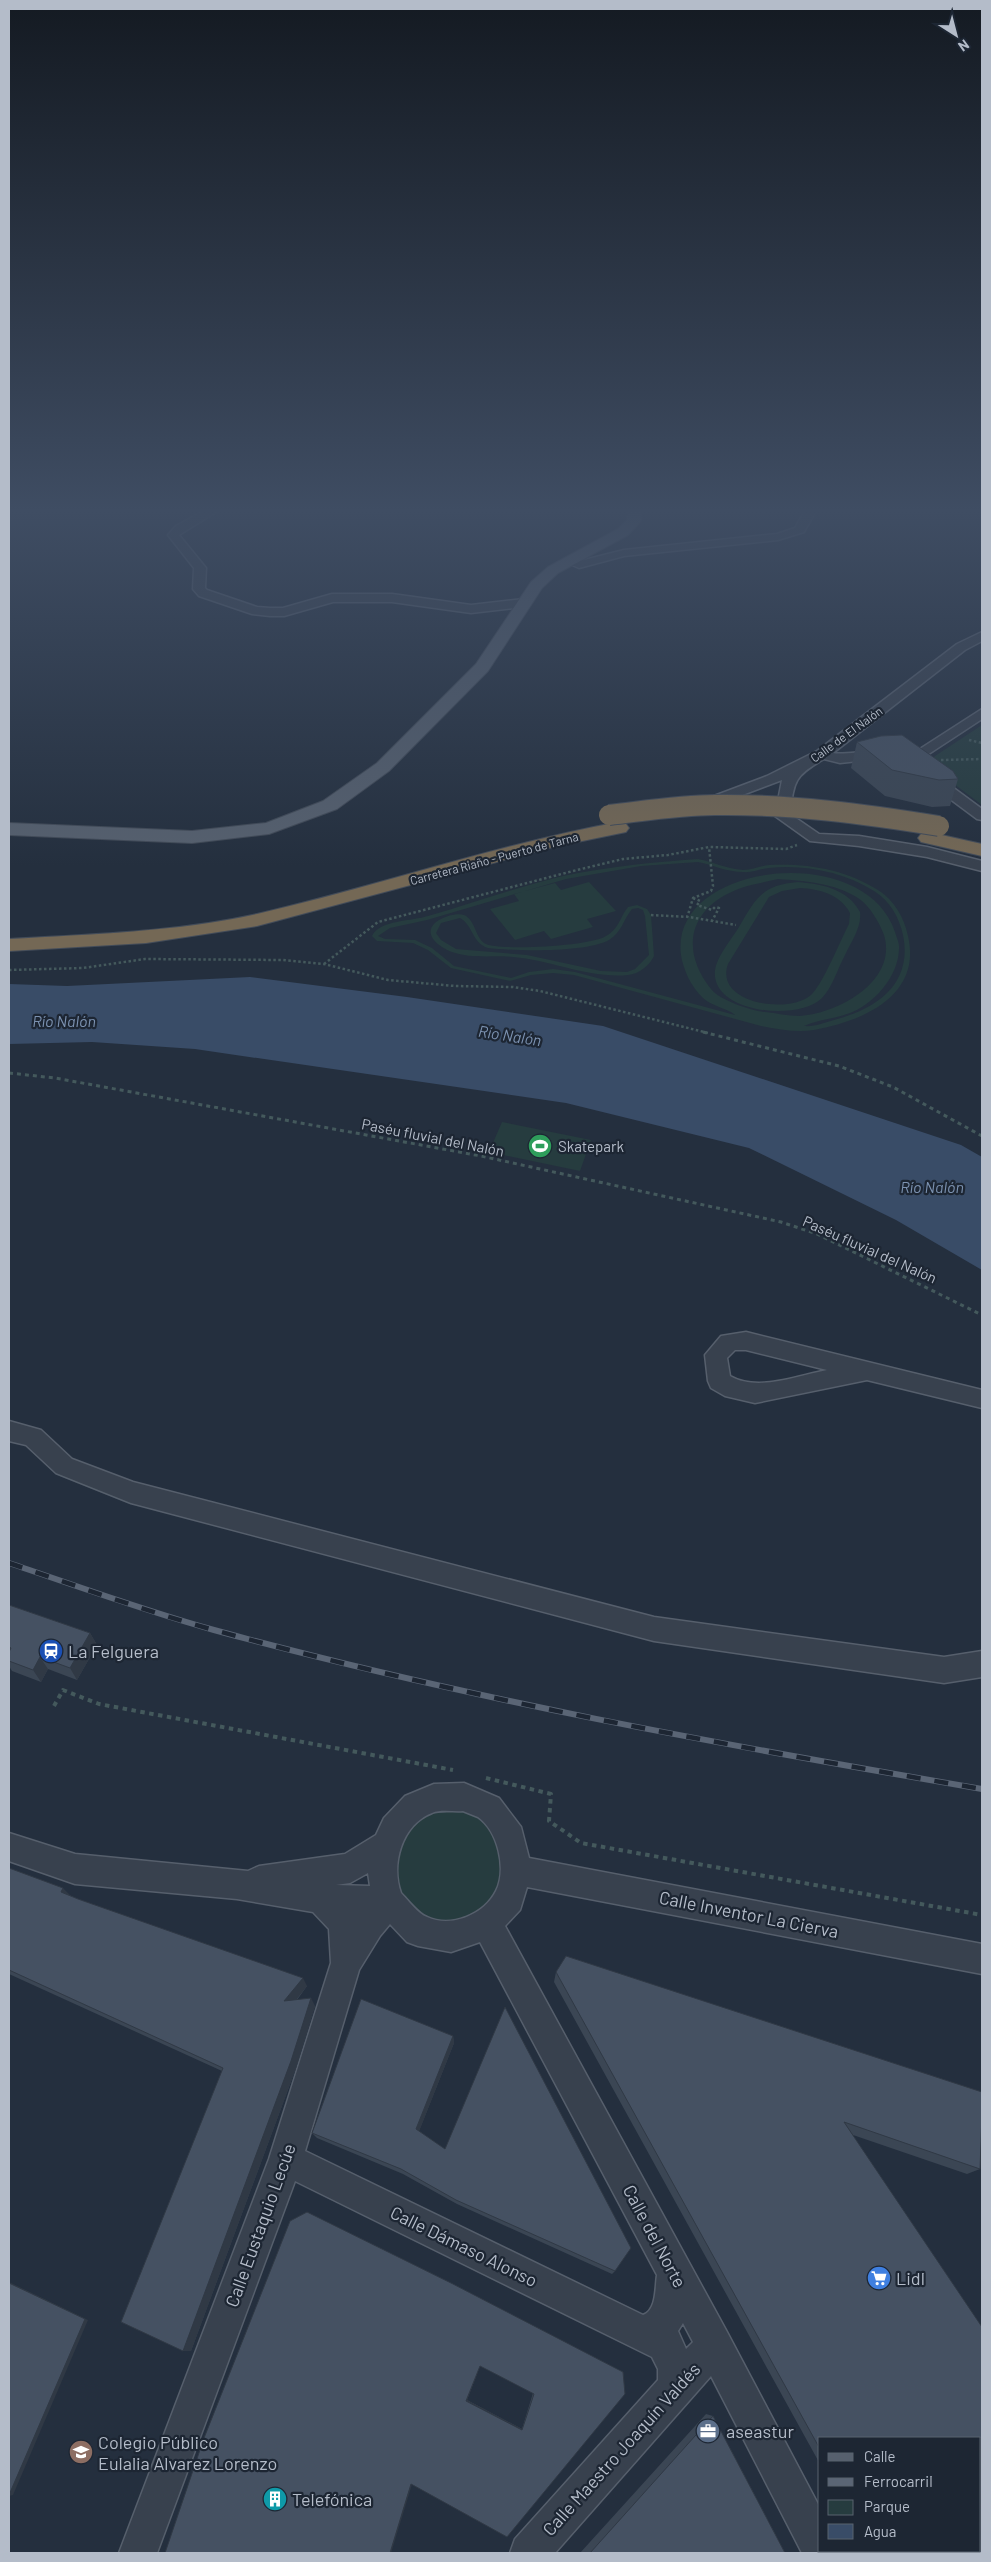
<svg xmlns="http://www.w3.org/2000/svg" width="991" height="2562" font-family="Barlow,sans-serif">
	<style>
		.green { fill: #263c3f; fill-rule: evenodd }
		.water { fill: #394c67 }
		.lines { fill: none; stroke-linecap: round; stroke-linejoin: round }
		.minor-casing { stroke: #565f6c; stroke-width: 3 }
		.major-casing { stroke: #414a57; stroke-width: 2 }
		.highway-casing { stroke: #434c59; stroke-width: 2 }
		.path-far2 { stroke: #44595c; stroke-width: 2.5; stroke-dasharray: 2.5 2.5; stroke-linecap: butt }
		.path-far1 { stroke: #44595c; stroke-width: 3; stroke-dasharray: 4 4; stroke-linecap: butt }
		.path { stroke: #44595c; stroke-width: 4; stroke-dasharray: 4.5 4.5; stroke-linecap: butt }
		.minor { fill: #38414e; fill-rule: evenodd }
		.major { fill: #56606e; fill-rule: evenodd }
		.highway { fill: #746855; fill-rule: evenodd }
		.rail-casing { stroke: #5a6575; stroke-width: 6 }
		.rail { stroke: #1d2633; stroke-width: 4.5; stroke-dasharray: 14; stroke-linecap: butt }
		.highway-bridge-casing { stroke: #434c59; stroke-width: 22; stroke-linecap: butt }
		.highway-bridge { stroke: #746855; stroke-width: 20 }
		.wall { fill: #3b4654; fill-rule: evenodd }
		.shaded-wall { fill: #303945 }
		.building { fill: #455162; stroke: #303945; fill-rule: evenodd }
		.labels { text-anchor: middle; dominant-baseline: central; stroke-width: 4.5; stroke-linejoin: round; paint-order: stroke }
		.far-street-label { font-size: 12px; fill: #b4bcc9; stroke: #1d2633 }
		.street-label { font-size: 15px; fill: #b4bcc9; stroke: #1d2633 }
		.poi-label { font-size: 15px; fill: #b4bcc9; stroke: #1d2633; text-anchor: start }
		.water-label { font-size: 16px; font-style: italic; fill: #7c92b1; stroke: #1d2633 }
		.near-poi-label { font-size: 18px; fill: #b4bcc9; stroke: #1d2633; text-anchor: start }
		.near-street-label { font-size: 18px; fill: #b4bcc9; stroke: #1d2633 }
	</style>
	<rect width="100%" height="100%" fill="#242f3e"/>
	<path class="green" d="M982,725V805L938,772L932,761L935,756Z
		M698,859C713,862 727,869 743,870C752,870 760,866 769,865C807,863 845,869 878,890C894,900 904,917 908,936C922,996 863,1021 814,1030C797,1033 778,1029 761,1026L574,975L553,973L531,975L510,981L451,968L428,950L413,943L377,941L372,936C379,920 413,921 428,916C473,903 517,887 563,876C607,867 653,862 698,859ZM698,862C713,865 727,872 743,872C752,873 759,869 769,868C804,864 844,872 874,891C890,901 899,917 903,935C913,984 877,1009 834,1020C824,1023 814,1027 804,1026C817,1020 833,1019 847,1014C874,1005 900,975 899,946C899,942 896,936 895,932C865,840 669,862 681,955C683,969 691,987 703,998C711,1006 727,1008 735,1015L575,972L553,969L529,972L511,978L454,966L432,948L415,940L385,939L378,936L390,928L427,920L566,879L641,866ZM778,879C806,881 834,883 858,898C870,906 879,922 884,935C898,981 838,1014 799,1016C788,1016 776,1013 765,1012C752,1011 719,1000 711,989C678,947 691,906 741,888C753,884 766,882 778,879Z
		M589,882L616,911L587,919L593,927L551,939L544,931L515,940L490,909L519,901L514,894L555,883L561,890Z
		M798,882C822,884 848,889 860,912C862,927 851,942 845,955C838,968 832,988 822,998C798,1022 710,1013 715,970C717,956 731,940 739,927C756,898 762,885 798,882ZM800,888C819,889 840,894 850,913L849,924C840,941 823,984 811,995C788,1015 714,1003 728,964L769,897L782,891Z
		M637,905L647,909L651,915L654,956C650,965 639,974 628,975C590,979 551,960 513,957C493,955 471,959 452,952C444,949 428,940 431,929C434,919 455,912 464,915C476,920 475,939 486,944C502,951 592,946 606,936C619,929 620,917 628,907ZM638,908L643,910L645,916L649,955L635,969L627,972L601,971L527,955L456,949L441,940L436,933L441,923L460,918C473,925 472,943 488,948C515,951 585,953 609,940C622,932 623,920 632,909Z
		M502,1122L591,1140L580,1171L489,1152Z
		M464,1797L511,1837L509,1899L451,1937L390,1903L393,1828Z"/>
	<path class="water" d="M250,977L407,997L603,1026L961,1145L982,1157V1270L896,1220L749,1148L566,1103L195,1049L92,1042L9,1044V984L67,986Z"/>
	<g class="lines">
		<g class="minor-casing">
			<path id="minor" d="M211,507H224L179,535L206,568L205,588L207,590L257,607L270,608H283L332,594H392L471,605L524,599L530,603L524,607L471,613L392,602H333L284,616H270L252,614L199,596L193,589L194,568L168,535L176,526Z
				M807,507H817C816,513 807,526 804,532L778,540L624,556L579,568L563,561L569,558L580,561L624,550L777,534L795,528Z
				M982,632V641L965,650L833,753C846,756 881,746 888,755L886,758L840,763L824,759C794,776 794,781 790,814L819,834L859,836L927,847L982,861V871L927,857L859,846L810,841L775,816L782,780L724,802H714L712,799L714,796L767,776L817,751L957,644Z
				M982,709V719L921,759H911L909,756Z
				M931,774L936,775L982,809V820L977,819L926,781L924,778Z
				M746,1332L982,1390V1408L867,1380L755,1403L725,1396L711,1388L708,1381L705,1355L721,1336ZM735,1350H746L827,1370C796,1376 758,1392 730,1376L727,1358Z
				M9,1421L41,1430L72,1459L133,1482L654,1617L944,1657L982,1651V1677L944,1683L654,1641L131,1503L56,1473L26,1445L9,1441Z
				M464,1783L499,1798L521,1827L529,1858L982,1944V1974L527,1887L520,1910L505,1926L727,2332L820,2508V2551H838L837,2553H802L711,2376L555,2553H510L515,2539L658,2380V2369L652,2357L295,2181L157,2553H119L269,2159L331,1963L329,1929L313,1912L237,1899L75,1884L9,1861V1833L75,1854L248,1871L259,1866L345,1854L376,1835L384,1818L405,1796L434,1784ZM463,1811C468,1813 473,1815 478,1817C498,1831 507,1869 496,1891C484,1915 451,1928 427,1917C418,1914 408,1900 401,1893C391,1865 401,1825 432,1813C441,1809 454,1812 463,1811ZM368,1873L370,1886L336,1885L350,1883ZM390,1924L407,1942L418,1946L451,1952L480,1942L657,2275C655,2287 657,2310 643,2315L305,2151L359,1970L380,1936ZM683,2323L693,2342L686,2349L678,2331Z"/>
		</g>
		<g class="major-casing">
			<path id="major" d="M628,507H642L641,521L628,535L558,573L542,588L488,671L389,771L337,809L269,834L192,843L9,835V823L192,831L266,823L323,801L377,763L476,664L531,582L548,567L618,529L627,520Z"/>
		</g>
		<g class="highway-casing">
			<path id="highway" d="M619,822L626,824L629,828L626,832L553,847L257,926L146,943L9,951V939C92,934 176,932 257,914C378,886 496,845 619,822Z
				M928,832L982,844V856L921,842L918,838L921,834Z"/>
		</g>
		<path class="path-far2" d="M969,740L982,743
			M941,760L982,759
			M693,898L700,901L697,905L712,910L715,907L719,908L712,921
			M651,915L689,917L736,925
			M687,918L693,898L711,891L713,886L709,847
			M324,964L378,922L573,871L623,859L668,855L709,847L786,849L797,845
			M9,970L83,968L145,959L283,960L324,964L388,980L455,986L513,987L540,991L708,1033"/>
		<path class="path-far1" d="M703,1032L839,1066L893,1087L982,1136
			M9,1073L55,1078L481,1156L781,1222L817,1234L982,1315"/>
		<path class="path" d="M54,1706L63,1690L99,1704L453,1770
			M486,1778L551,1794L549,1821L581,1843L982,1915"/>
		<use href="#minor" class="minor"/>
		<use href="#major" class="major"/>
		<use href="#highway" class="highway"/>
		<g class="rail-casing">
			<path id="rail" d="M9,1563C77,1586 145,1611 214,1630C467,1699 724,1745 982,1789"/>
		</g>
		<use href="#rail" class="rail"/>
		<g class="highway-bridge-casing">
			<path id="highway-bridge" d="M609,815C644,811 680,805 715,805C790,804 865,814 939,826"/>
		</g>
		<use href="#highway-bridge" class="highway-bridge"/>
	</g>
	<path class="wall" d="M857,742L958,779L950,806L932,807L885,796L851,768Z
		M9,1605L90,1633L97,1645L77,1680L48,1669L41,1682L12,1671L9,1666Z
		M9,1868L78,1899L307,1986L297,2000L315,2006L296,2068L191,2351H183L222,2071L9,1974Z
		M556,1972L980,2169L967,2174L853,2135L982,2553H869L867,2551H980L820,2438V2464L554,1982Z
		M453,2036L454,2043L419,2131L615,2271L612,2274L457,2204L403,2174L317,2138L312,2133Z
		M290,2221L623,2372L507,2537ZM480,2366L533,2393L522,2429L467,2400Z
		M706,2414L713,2416L785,2553H580Z"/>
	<path class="shaded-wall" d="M90,1633L97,1645L77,1680L70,1668Z
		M40,1657L48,1669L41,1682L33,1670Z
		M63,1888L73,1898L61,1892Z
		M303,1978L307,1986L289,2009L284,2001Z
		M311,1998L315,2006L296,2068L191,2351H183Z
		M453,2036L454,2043L418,2134L416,2129Z
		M9,2282L88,2320L13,2495L9,2496Z
		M480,2366L467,2400L522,2429V2430L466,2401Z
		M413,2481L391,2553H390L411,2484Z"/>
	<path class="building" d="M902,735L953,771L958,779L939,780L892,770L857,742L881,736Z
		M9,1605L90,1633L70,1668L40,1657L33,1670L9,1661V1652L11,1648L9,1647Z
		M9,1868L63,1888L61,1892L78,1899L303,1978L284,2001L311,1998L291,2061L183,2351L121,2322L223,2068L9,1970Z
		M566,1956L982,2092V2114L980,2169L844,2122L982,2327V2553H877L876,2551H980V2438H820V2449L556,1972Z
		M361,1999L453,2036L416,2129L445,2149L505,2007L631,2248L615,2271L456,2200L401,2169L312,2133Z
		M307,2212L453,2284L623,2372L625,2394L507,2537L411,2484L390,2553H165L204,2438L290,2221ZM480,2366L534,2394L522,2430L466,2401Z
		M9,2283L85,2319L9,2495Z
		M713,2416L785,2553H590Z"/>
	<linearGradient id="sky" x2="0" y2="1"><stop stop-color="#141a22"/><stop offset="0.59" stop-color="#3f4d63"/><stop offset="1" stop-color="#3f4d63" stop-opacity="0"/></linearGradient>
	<rect width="991" height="866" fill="url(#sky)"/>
	<defs>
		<g id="stadium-disc" transform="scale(1.25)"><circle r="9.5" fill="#2e9e5b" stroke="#1d2633"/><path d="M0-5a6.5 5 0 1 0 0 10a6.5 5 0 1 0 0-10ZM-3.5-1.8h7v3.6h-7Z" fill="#fff"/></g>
		<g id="station-disc" transform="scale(1.25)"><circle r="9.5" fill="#1a4fb4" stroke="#1d2633"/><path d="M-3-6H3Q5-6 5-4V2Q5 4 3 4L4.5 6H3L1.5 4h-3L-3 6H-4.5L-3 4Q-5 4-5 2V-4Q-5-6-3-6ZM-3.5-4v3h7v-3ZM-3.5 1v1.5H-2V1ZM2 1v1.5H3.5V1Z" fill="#fff"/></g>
		<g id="supermarket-disc" transform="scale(1.25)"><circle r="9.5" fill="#3f7fe0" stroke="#1d2633"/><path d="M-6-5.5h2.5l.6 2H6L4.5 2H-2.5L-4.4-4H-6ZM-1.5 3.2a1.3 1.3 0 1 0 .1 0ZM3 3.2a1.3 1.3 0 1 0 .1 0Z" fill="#fff"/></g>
		<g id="office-disc" transform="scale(1.25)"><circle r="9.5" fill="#5c6f8a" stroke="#1d2633"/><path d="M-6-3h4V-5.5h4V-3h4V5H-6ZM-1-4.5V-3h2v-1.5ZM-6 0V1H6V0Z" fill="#fff"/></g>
		<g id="school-disc" transform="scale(1.25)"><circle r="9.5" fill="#8d6e63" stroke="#1d2633"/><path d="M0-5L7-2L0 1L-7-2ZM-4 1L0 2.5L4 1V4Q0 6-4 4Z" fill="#fff"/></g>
		<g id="building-disc" transform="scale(1.25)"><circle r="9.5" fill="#0f9aa8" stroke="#1d2633"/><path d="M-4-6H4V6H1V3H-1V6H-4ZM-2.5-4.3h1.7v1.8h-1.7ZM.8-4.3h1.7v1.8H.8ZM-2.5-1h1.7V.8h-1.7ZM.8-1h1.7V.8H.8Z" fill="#fff"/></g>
	</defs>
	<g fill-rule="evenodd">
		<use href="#stadium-disc" x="540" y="1146"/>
		<use href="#station-disc" x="51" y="1651"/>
		<use href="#supermarket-disc" x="879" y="2278"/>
		<use href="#office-disc" x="708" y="2431"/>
		<use href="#school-disc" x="81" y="2452"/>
		<use href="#building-disc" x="275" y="2499"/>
	</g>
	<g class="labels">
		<g class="far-street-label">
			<text transform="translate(846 734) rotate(-36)">Calle de El Nalón</text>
			<text transform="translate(494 858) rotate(-15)">Carretera Riaño - Puerto de Tarna</text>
		</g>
		<g class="street-label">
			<text transform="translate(433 1137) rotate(11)">Paséu fluvial del Nalón</text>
			<text transform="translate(870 1249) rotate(24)">Paséu fluvial del Nalón</text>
		</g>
		<g class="poi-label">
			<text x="558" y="1146">Skatepark</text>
		</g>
		<g class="water-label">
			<text x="64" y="1020">Río Nalón</text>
			<text transform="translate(510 1035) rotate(9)">Río Nalón</text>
			<text x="932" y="1186">Río Nalón</text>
		</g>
		<g class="near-poi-label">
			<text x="68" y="1651">La Felguera</text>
			<text x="896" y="2278">Lidl</text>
			<text x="726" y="2431">aseastur</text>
			<text x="98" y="2442">Colegio Público<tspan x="98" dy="21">Eulalia Alvarez Lorenzo</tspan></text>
			<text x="292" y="2499">Telefónica</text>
		</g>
		<g class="near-street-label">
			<text transform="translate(749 1914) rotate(11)">Calle Inventor La Cierva</text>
			<text transform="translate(260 2225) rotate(-70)">Calle Eustaquio Lecúe</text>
			<text transform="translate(655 2236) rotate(62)">Calle del Norte</text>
			<text transform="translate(464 2246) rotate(26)">Calle Dámaso Alonso</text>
			<text transform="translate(621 2449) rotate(-48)">Calle Maestro Joaquín Valdés</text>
		</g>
	</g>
	<rect width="991" height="2562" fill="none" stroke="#b4bcc9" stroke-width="20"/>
	<rect x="818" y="2437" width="162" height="115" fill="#1d2633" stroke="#59626f"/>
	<rect x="828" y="2453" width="25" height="8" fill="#56606e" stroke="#59626f"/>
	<text x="864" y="2462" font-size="15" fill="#b4bcc9">Calle</text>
	<rect x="828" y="2478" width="25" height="8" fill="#5a6575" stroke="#59626f"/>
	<text x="864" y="2487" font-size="15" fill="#b4bcc9">Ferrocarril</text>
	<rect x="828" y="2500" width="25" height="15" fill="#263c3f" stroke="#59626f"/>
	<text x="864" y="2512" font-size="15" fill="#b4bcc9">Parque</text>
	<rect x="828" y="2524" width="25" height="15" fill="#394c67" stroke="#59626f"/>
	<text x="864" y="2537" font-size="15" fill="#b4bcc9">Agua</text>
	<g transform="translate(956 35) rotate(144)" stroke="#1d2633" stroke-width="4" paint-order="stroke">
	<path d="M0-4L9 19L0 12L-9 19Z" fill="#b4bcc9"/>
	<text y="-8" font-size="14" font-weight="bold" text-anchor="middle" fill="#b4bcc9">N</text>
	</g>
</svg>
